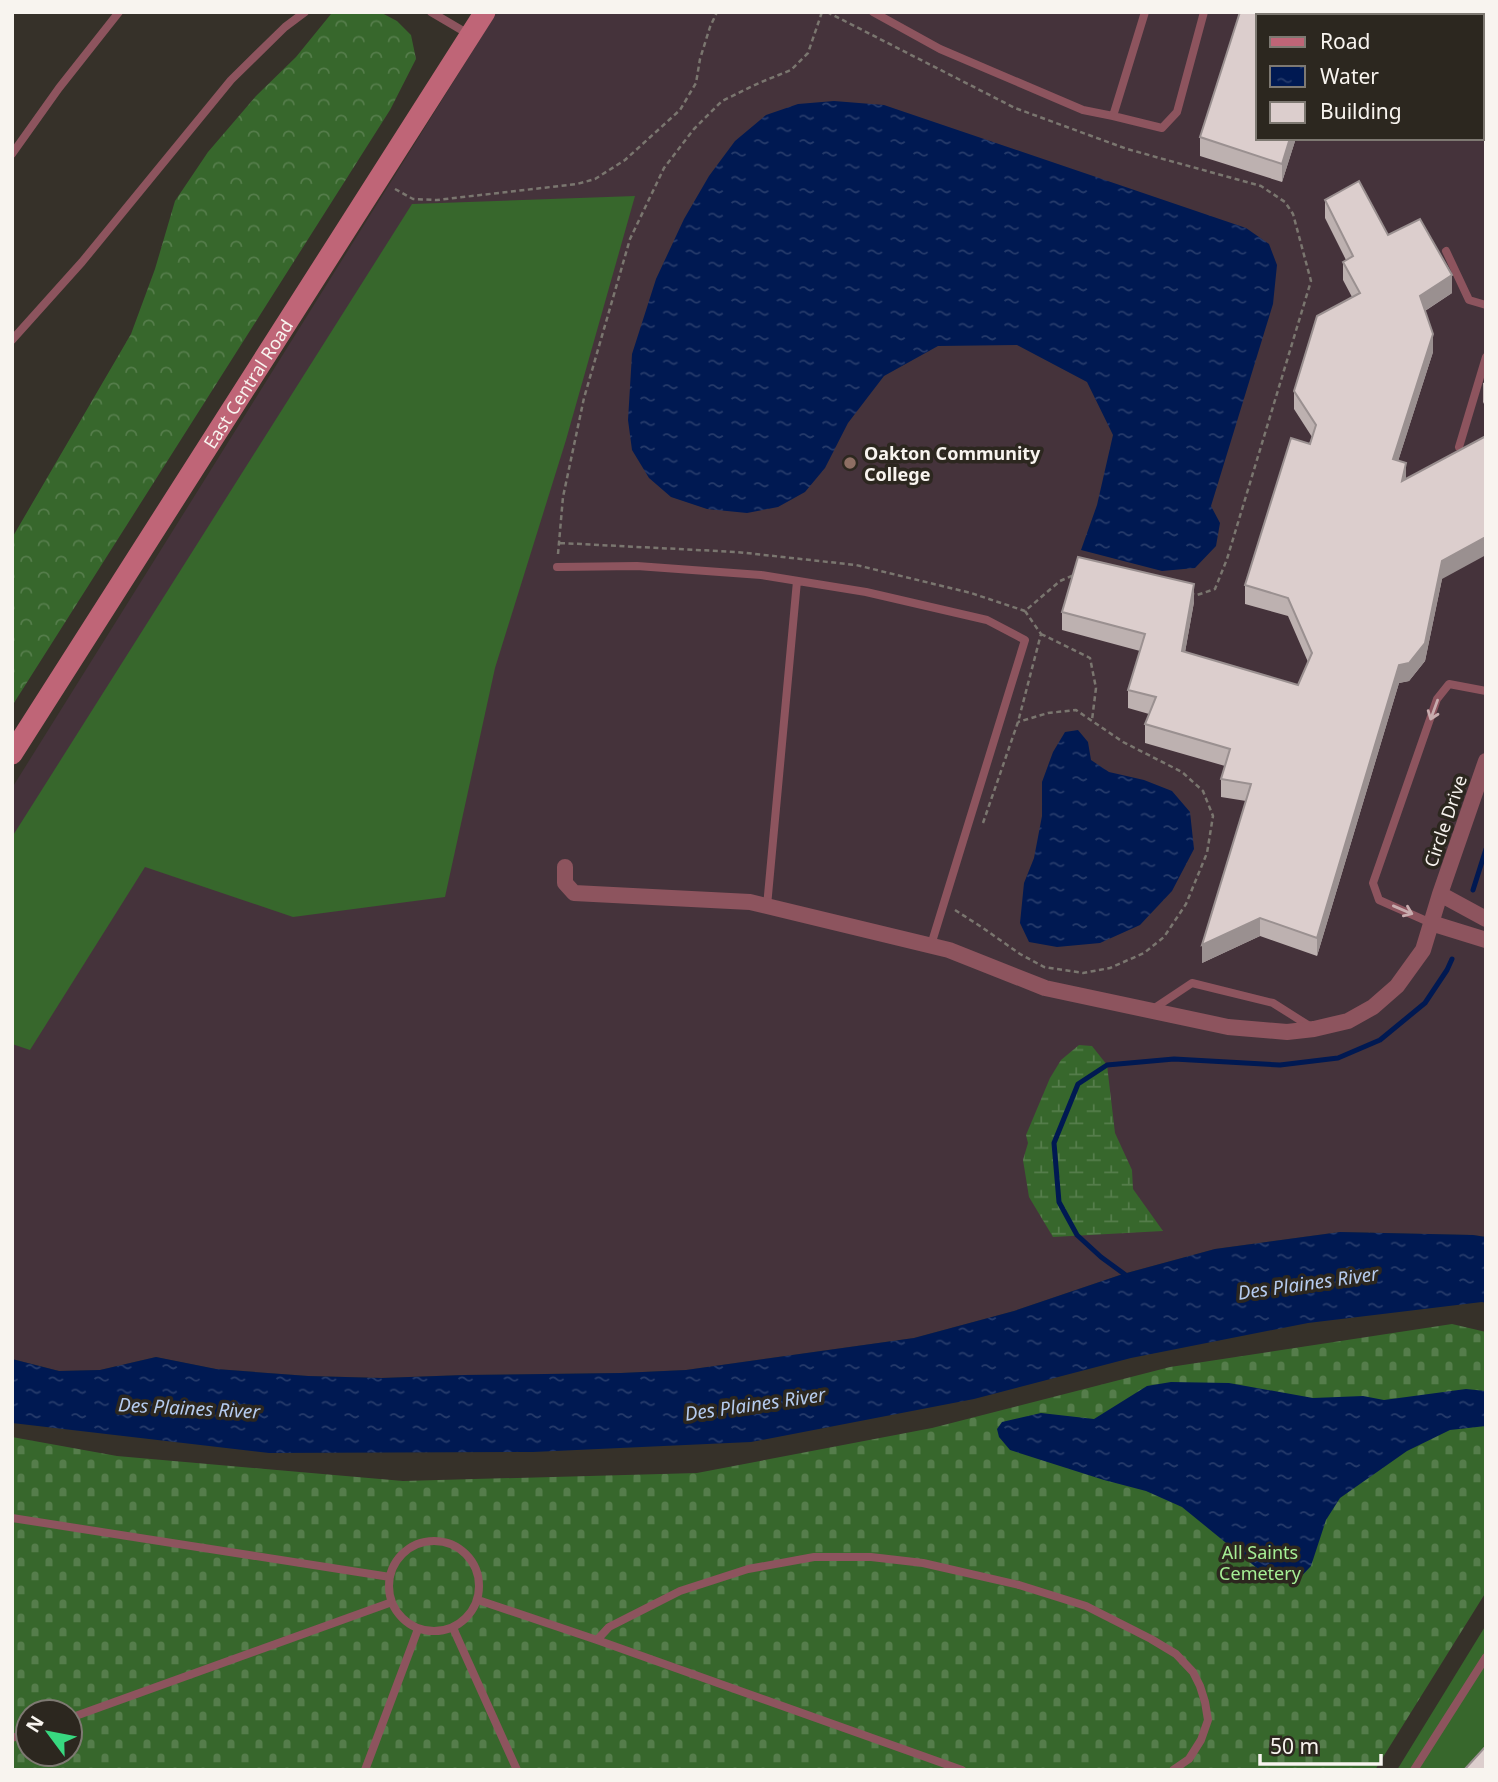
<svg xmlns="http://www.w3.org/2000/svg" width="1498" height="1782" font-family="'Noto Sans',sans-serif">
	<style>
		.education { fill: #45333b; fill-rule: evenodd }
		.grass { fill: #37672c }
		.forest { fill: url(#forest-crowns) }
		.wetland { fill: url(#wetland-marsh) }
		.cemetery { fill: url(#cemetery-stones); fill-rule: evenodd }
		.water { fill: url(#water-ripples) }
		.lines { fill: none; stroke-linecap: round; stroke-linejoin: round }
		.stream { stroke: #001952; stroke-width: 5 }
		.path { stroke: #7a766f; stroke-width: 2.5; stroke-dasharray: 5 3.5; stroke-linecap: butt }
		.lane { stroke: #8d545e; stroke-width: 8 }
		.street { stroke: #8d545e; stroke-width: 16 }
		.secondary { stroke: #bf6577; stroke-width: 21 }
		.wall { fill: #bdb1b0 }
		.shaded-wall { fill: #9a9090 }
		.building { fill: #dccecd; stroke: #9a9090; stroke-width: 2 }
		.oneway { stroke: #c8acae }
		.education-dot { fill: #8d6e63; stroke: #2c271f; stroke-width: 2.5 }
		.labels { text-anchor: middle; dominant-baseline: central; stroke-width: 7; stroke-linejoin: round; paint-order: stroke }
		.street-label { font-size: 18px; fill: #f8f4ef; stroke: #2c271f }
		.poi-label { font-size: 18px; font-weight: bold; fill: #f8f4ef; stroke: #2c271f; text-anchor: start }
		.park-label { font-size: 18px; fill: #a6ef95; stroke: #2c271f }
		.water-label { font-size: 19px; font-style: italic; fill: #b5cbef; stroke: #2c271f }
	</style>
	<defs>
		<pattern id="forest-crowns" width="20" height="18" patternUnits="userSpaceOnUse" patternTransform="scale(1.75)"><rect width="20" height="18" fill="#37672c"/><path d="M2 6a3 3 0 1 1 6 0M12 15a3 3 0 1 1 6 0" fill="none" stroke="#557d4b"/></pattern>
		<pattern id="wetland-marsh" width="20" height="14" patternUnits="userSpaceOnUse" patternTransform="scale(1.75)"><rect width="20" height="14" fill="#37672c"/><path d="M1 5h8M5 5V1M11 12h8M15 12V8" fill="none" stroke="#557d4b"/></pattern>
		<pattern id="cemetery-stones" width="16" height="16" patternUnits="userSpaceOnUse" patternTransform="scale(1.75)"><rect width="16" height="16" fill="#37672c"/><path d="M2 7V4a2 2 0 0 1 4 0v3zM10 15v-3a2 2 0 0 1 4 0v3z" fill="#557d4b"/></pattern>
		<pattern id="water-ripples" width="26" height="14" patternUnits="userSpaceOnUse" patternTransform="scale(1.75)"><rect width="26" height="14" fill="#001952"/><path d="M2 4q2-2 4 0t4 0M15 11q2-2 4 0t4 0" fill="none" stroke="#263b6b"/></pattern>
	</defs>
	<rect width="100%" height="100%" fill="#363129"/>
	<path class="education" d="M497,12H1486V1237L1473,1235L1340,1232L1215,1249L1123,1274L1014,1311L914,1338L686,1370L621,1373L464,1375L382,1378L308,1376L216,1369L156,1357L100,1370L59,1371L12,1359V788ZM1258,16H1482V138H1258Z"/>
	<path class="grass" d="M635,196L566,440L495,668L445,897L293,917L145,867L30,1050L12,1044V837L412,204Z
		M1486,1625V1770H1397Z"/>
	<path class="forest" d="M342,12H380L397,21L411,35L416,59L390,110L12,706V538L131,334L155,269L175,201L208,152L256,96L296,57L331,14Z"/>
	<path class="wetland" d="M1079,1045L1092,1046L1107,1065L1115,1133L1132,1170L1133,1189L1163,1231L1053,1237L1029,1197L1023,1160L1028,1143L1026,1135L1050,1078L1061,1060Z"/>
	<path class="cemetery" d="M1452,1324L1486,1332V1592L1375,1770H12V1437L117,1456L403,1481L697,1473L932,1428L1170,1367ZM28,1712H70V1754H28Z"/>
	<path class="water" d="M834,101L884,105L1246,228L1269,244L1277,265L1273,304L1211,506L1220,523L1216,546L1195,568L1162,571L1081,550L1097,505L1113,435L1087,382L1017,345L938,346L884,376L848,423L825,468L805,492L778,507L747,513L707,509L671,497L649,478L632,450L628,420L632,354L656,279L684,219L709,176L735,141L766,115L798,104Z
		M1078,730L1088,742L1091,760L1109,772L1144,780L1172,791L1190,812L1194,849L1172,891L1140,925L1100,943L1057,947L1029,942L1020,923L1024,883L1034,858L1042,816V782L1053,752L1065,732Z
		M1340,1232L1473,1235L1486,1237V1303L1482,1302L1308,1323L1131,1358L974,1399L751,1442L533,1452L269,1453L12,1423V1359L59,1371L100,1370L156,1357L216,1369L308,1376L382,1378L464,1375L621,1373L686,1370L914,1338L1014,1311L1123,1274L1215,1249Z
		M1171,1382L1229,1383L1313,1398L1363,1396L1384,1400L1466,1389L1486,1391V1426L1450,1430L1407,1451L1340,1498L1326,1520L1311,1566L1294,1584L1263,1573L1182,1507L1146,1491L1104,1480L1010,1450L999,1437L997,1429L1002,1422L1041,1413L1094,1419L1147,1386Z"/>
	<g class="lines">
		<path class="stream" d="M1473,890L1486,849
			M1127,1276L1101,1257L1077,1235L1059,1202L1054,1143L1078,1084L1107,1065L1174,1059L1280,1065L1338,1058L1380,1040L1425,1003L1447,970L1452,959"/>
		<path class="path" d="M827,12L1015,108L1127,149L1261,186L1285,202L1293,214L1311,281L1227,559L1215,589L1197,595L1192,594
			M395,189L413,199L437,200L577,184L595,179L625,160L680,110L696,83L700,59L710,27L717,12
			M560,543L737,552L856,565L971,593L1025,611
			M558,554L563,497L584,398L630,239L664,168L694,129L722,101L759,83L791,70L808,53L822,12
			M1041,634L1090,658L1096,688L1092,720
			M983,823L1018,722L1041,634L1025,611L1060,581L1074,575
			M955,910L983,928L1020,954L1044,967L1083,973L1110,968L1144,953L1164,937L1186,904L1207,853L1213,816L1203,791L1182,772L1123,742L1076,710L1048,713L1018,722"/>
		<path class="lane" d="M431,12L470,35
			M873,12L940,49L1083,110L1113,116L1145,12
			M1113,116L1162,128L1177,112L1204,12
			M12,154L59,88L119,12
			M1446,251L1469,300L1486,305
			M12,340L82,262L231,80L285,27L305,12
			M1459,447L1486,357
			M557,567L637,566L761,575L866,592L987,620L1025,640L931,945
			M767,906L797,581
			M1431,923L1379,900L1373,883L1437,699L1449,684L1486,691
			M1153,1009L1192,983L1273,1003L1311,1027
			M12,1518L390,1577
			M389 1586a45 45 0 1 1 90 0a45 45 0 1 1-90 0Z
			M478,1600L597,1640L609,1627L680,1591L748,1569L814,1557H871L923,1563L1019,1585L1086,1606L1151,1639L1176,1654L1193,1672L1200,1686L1205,1702L1208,1720L1201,1740L1189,1759L1173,1770
			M453,1628L517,1770
			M597,1640L962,1770
			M70,1718L392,1602
			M12,1738L28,1733
			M365,1770L418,1629
			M1414,1770L1486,1657"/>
		<path class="street" d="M565,867V883L574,893L750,902L949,950L1045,988L1228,1027L1287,1032L1314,1029L1348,1021L1373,1007L1397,986L1423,950L1440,894L1486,761
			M1440,894L1486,919
			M1431,923L1486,940"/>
		<path class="secondary" id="s1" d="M12,754L485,12"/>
	</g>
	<path class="wall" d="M1240,12H1334L1333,16H1258V138H1296L1282,182L1200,156V137Z
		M1325,200L1388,235L1452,293L1425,311L1433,352L1398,461L1406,478L1442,579L1425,661L1409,681L1399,683L1317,956L1260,936L1202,963L1246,801L1221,797V779L1225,766L1145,743V724L1149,714L1128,708V690L1140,651L1062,630V612L1194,602L1185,652L1298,685L1308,662L1288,616L1245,604V585L1312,437L1294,409V391L1352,297L1343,280V262L1346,260L1325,218Z
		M1486,382V408L1483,402V383Z"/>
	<path class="shaded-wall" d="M1329,12H1334L1333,16H1328Z
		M1290,138H1296L1282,182V164Z
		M1452,275V293L1420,314V296Z
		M1433,334V352L1393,477V459Z
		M1406,463V482L1402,481Z
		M1486,537V555L1442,579L1425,661L1409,681L1399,683L1317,956V938L1399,665L1442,561Z
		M1194,584V602L1182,669V651Z
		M1260,918V936L1202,963V945Z"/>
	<path class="building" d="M1240,12H1329L1328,16H1258V138H1290L1282,164L1200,137Z
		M1359,181L1388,235L1420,219L1452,275L1420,296L1433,334L1393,459L1406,463L1402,481L1486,436V537L1442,561L1425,643L1409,663L1399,665L1317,938L1260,918L1202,945L1251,784L1221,779L1230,749L1145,724L1156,697L1128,690L1145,634L1062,612L1078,557L1194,584L1182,651L1298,685L1312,653L1288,598L1245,585L1291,438L1310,444L1316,425L1294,391L1317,316L1360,293L1343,262L1353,256L1325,200Z
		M1486,1746V1770H1465V1769Z"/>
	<defs><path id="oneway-shaft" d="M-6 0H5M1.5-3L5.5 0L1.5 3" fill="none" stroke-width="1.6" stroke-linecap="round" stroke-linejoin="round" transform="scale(1.75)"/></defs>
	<g class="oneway">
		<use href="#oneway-shaft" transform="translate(1434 710) rotate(110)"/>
		<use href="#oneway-shaft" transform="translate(1403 910) rotate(23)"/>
	</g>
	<circle class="education-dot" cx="850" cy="463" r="7"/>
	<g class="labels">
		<g class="street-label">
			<text stroke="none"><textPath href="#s1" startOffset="439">East Central Road</textPath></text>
			<text transform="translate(1445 821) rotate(-71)">Circle Drive</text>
		</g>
		<g class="poi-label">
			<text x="864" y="453">Oakton Community<tspan x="864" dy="21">College</tspan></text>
		</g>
		<g class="park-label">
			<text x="1260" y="1552">All Saints<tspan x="1260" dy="21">Cemetery</tspan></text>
		</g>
		<g class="water-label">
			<text transform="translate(1308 1283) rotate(-8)">Des Plaines River</text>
			<text transform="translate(755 1404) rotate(-8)">Des Plaines River</text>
			<text transform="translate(189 1408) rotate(3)">Des Plaines River</text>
		</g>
	</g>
	<rect width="1498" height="1782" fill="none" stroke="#f8f4ef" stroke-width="28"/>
	<rect x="1256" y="14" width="228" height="126" fill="#2c271f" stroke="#7e7972" stroke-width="2"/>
	<rect x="1270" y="37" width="35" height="10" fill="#bf6577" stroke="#7e7972" stroke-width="2"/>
	<text x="1320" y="49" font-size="21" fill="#f8f4ef">Road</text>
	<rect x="1270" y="66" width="35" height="21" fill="url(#water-ripples)" stroke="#7e7972" stroke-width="2"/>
	<text x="1320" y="84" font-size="21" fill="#f8f4ef">Water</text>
	<rect x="1270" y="102" width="35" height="21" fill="#dccecd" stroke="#7e7972" stroke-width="2"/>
	<text x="1320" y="119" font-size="21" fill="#f8f4ef">Building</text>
	<g transform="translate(49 1733) rotate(302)"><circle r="33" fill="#2c271f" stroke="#7e7972" stroke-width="2"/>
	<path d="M0-5L12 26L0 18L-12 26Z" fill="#38d880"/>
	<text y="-10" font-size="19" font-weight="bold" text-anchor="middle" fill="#f8f4ef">N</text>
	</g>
	<path d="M1260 1754v10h121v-10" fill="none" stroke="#f8f4ef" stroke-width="3.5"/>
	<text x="1270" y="1754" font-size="21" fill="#f8f4ef" stroke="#2c271f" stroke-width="5" paint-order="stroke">50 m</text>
</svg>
